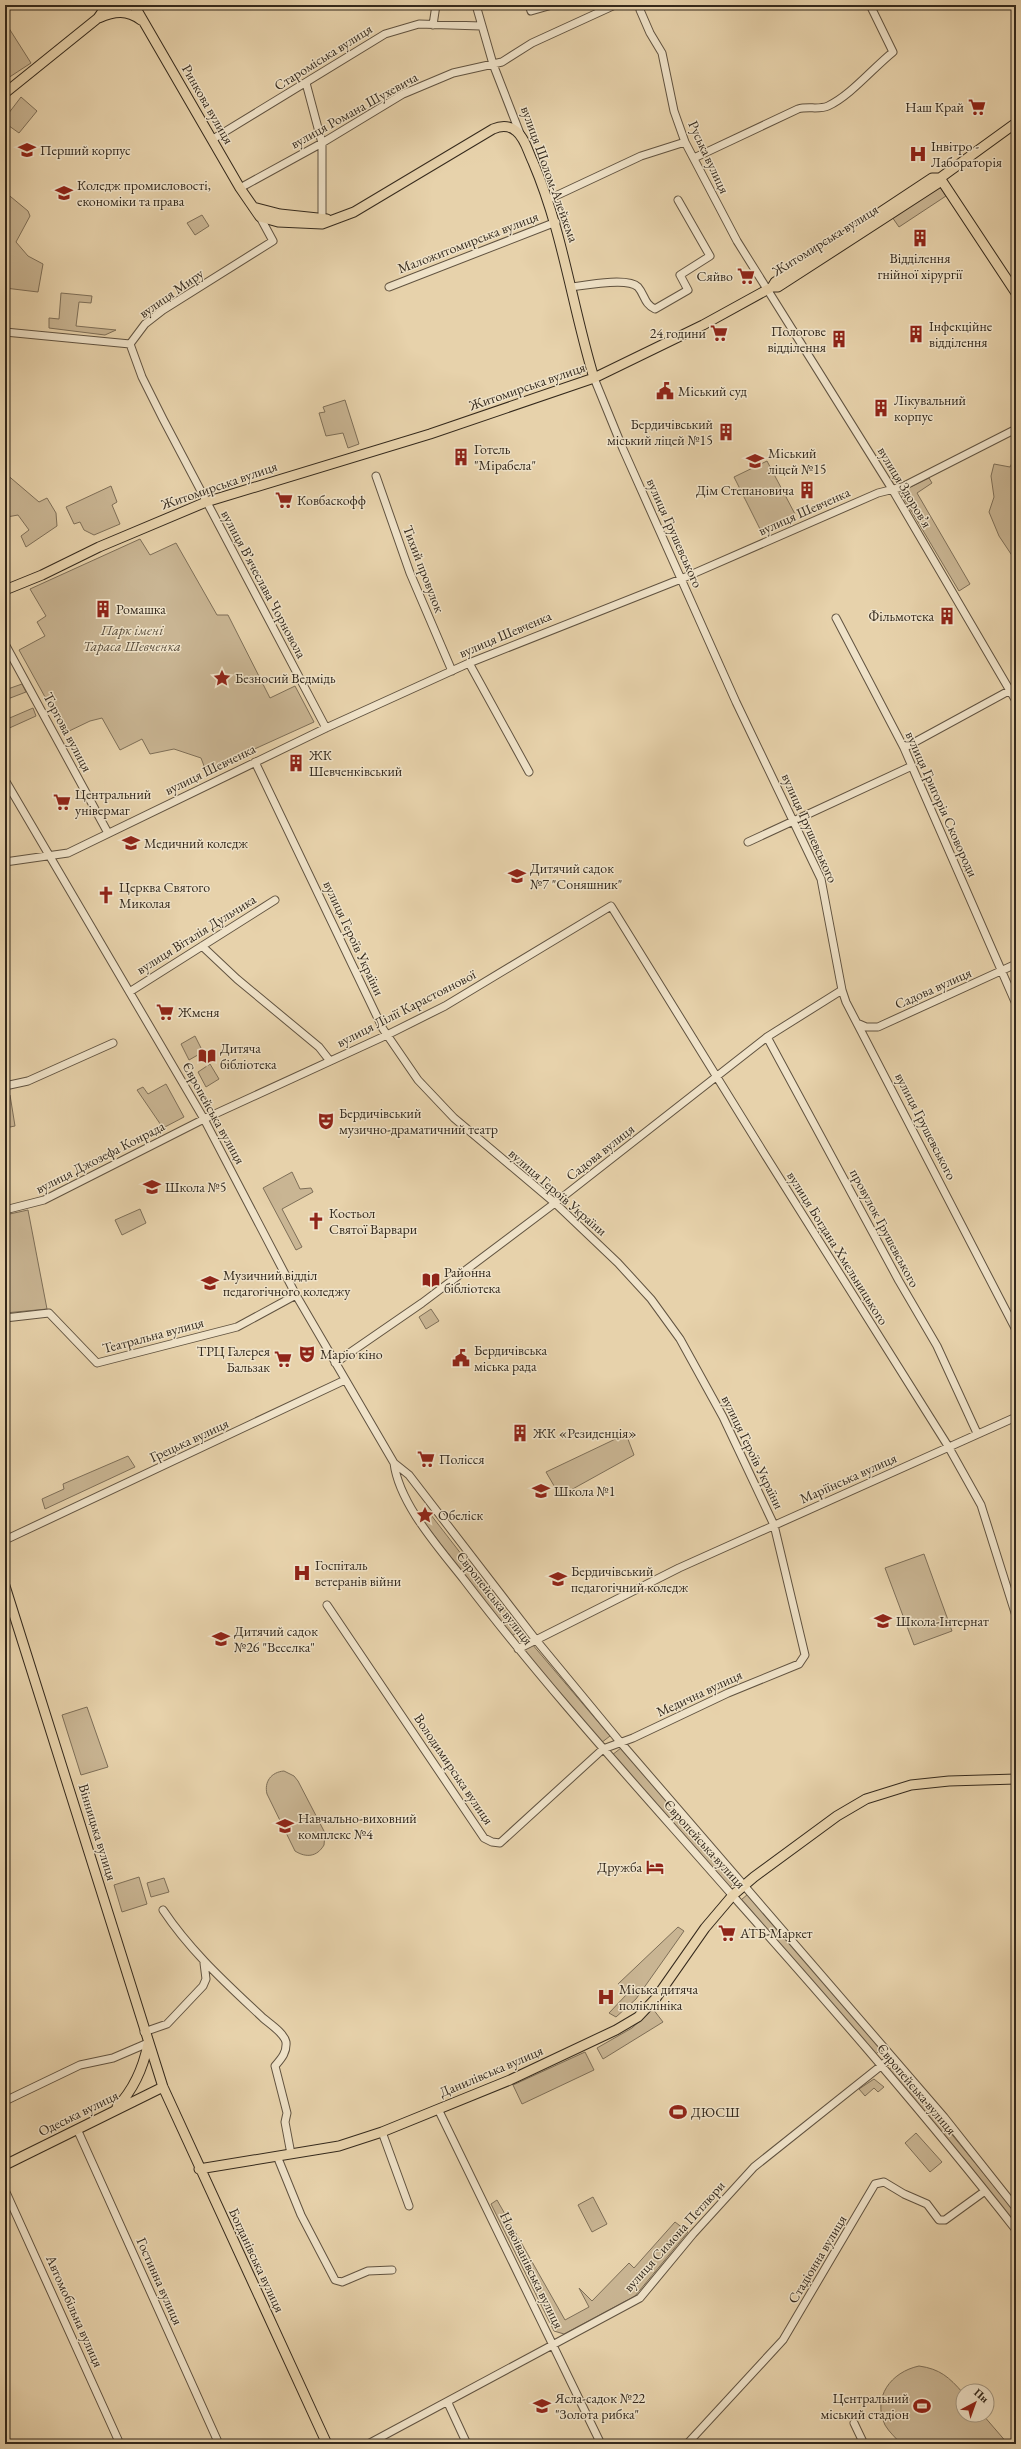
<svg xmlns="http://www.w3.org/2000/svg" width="1021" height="2449" font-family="'EB Garamond',serif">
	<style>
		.green { fill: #c9b593; stroke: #7e6f58 }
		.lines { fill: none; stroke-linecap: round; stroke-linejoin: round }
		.minor-casing { stroke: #615340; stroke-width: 9 }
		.major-casing { stroke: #34291c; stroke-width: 11 }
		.minor { stroke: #efe2c8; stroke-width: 7 }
		.major { stroke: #e7d2ab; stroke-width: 9 }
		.labels { text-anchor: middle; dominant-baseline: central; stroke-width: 3; stroke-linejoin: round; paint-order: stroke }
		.street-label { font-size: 14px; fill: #34291c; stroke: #efe2c8 }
		.poi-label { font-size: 14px; fill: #34291c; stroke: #efe2c8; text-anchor: start }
		.park-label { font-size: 14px; font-style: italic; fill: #594c3a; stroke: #efe2c8 }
	</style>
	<rect width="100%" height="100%" fill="#e7d2ab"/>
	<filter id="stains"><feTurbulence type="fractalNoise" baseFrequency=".005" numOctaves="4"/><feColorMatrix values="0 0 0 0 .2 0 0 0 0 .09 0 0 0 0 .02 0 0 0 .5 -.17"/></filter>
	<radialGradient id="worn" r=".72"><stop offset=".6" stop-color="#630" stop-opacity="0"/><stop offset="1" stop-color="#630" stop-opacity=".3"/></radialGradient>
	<path class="green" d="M5,22L31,63L5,80Z
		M21,97L37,111L19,133L5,123V118Z
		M939,186L946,196L899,227L892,217Z
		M5,192L28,211L30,216L16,242L28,256L43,264L38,292L5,288Z
		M202,215L209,226L195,235L187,223Z
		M61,293L92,296L91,303L79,302L76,326L116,330L105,335L49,328V318L59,319Z
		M345,400L359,444L348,448L343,433L326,436L319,413L325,412L323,407Z
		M1016,455V556L1013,557L999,536L989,512L994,497L991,476L994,464L1010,467Z
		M767,461L795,514L760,529L734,477Z
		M5,473L39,502L47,498L56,513L57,526L26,547L21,536L29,530L18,515L7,517L5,515Z
		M929,478L932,483L917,493L970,584L959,591L900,492Z
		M111,486L117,502L112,505L120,524L94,535L84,530L80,522L74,524L66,507Z
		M140,539L150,555L176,543L217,615H228L270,698L295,686L314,722L206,771L201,758L174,749L150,754L142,739L120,750L102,718L90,721L65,733L19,650L45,636L37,622L46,616L30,589Z
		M22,684L26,692L5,700V690Z
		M33,708L36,716L5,730V720Z
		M195,1036L203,1052L189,1060L181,1044Z
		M210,1064L219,1079L206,1087L198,1072Z
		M166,1084L184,1117L163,1128L137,1090L143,1087L148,1094Z
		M10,1095L15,1126L5,1128V1096Z
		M292,1172L300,1189L311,1188L313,1192L282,1209L302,1247L296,1250L263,1188Z
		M140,1209L146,1223L122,1235L115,1220Z
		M28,1210L47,1309L5,1313V1215Z
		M431,1309L439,1321L426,1329L419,1317Z
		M626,1434L634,1455L560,1496L546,1472Z
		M128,1456L135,1467L45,1509L42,1499L64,1489L63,1484Z
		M431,1515L520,1630L512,1636L423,1521Z
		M924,1554L952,1631L914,1645L885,1568Z
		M532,1644L610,1736L601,1743L524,1650Z
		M87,1707L108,1767L81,1775L62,1715Z
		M621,1748L736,1881L729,1888L612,1755Z
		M284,1771L294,1776L298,1781L325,1833L324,1845C317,1857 306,1858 295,1851L267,1794C264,1782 271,1772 284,1771Z
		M139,1877L147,1904L122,1912L114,1885Z
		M164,1878L169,1892L151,1897L147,1883Z
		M748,1894L881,2049L875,2055L741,1900Z
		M678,1927L684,1931L636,1999L616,2017L609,2013L627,1994L618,1984Z
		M653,2009L663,2022L603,2059L597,2048L632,2028Z
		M585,2052L594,2070L522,2104L513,2085Z
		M895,2065L1016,2213V2225L966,2161L888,2070Z
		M874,2079L884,2087L878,2092L874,2088L865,2096L859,2089Z
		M916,2133L942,2162L930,2172L905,2143Z
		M593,2197L607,2224L592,2232L578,2205Z
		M497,2200L565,2320L589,2307L579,2288L592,2301L629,2263L634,2268L675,2222L688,2232L635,2296L564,2334L554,2331L491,2204Z
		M919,2366C940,2369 949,2377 963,2393V2415H983L1008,2444H901C896,2438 889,2432 885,2425C872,2397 891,2372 919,2366Z"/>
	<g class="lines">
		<g class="minor-casing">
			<path id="minor" d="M476,5L493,64L521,136
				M529,5L531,11L552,5
				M641,5L640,10L650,33L662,53L674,111L685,142L737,241L892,489L1016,701
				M433,25L436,5
				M306,83L322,143V219
				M213,139L385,34L419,24L481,26
				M694,158L798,109C808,106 819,110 828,106C850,96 873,68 893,52L870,5
				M240,188L322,143L403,94L453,73L502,62L532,43L615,5
				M547,200L641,156L685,142
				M389,287L556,222
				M572,287C586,285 628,277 638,287C645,295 644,304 655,309L688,290L680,275L710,256L678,200
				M5,332L130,344
				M130,344L142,377L163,419L326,728
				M130,344L145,324L163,310L273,241L260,217
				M594,378L623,449L736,702L821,879L842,990L846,1002L1016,1330
				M376,476L410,573L452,671
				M836,618L904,748L1016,1004
				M5,644L108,833
				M469,663L529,772
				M904,748L1016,687
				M255,762L383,1029L418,1080L454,1118L555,1203L618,1263L651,1299L680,1339L723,1417L774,1525L805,1655L799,1664L728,1693L633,1738L603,1749L500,1843L492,1842L484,1838L327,1605
				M5,780L204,1119L296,1295L394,1463C399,1504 440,1549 465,1581C549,1691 642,1792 733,1896C830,2005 926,2115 1016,2230
				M748,842L912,766
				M5,862L68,853L326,728L469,663L681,579L878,493L902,487L1016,429
				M202,946L237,979L319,1047L330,1061
				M131,991L275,900
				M859,1024L866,1027H878L1016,964
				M767,1037L899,1281L937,1346L977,1433
				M5,1086L28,1081L113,1043
				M5,1210L44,1200L204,1119L387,1035L445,1006L611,906L762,1150L948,1446L981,1505L1016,1616
				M5,1318L49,1313L97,1363L237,1327L296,1295
				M335,1363L422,1303L555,1203L767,1037L842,990
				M394,1463L409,1475L536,1640L621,1743L944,2117L1016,2208
				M5,1540L345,1380
				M518,1649L679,1568L1016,1417
				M163,1910C191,1952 227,1984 263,2018C270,2024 284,2033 286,2042C287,2053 281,2059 275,2066L287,2113L285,2122L291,2154
				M144,2032L167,2024L203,1986L206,1979L204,1963
				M5,2101L80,2065L113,2058L148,2043
				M438,2109L601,2444
				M77,2129L219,2444
				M382,2132L409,2206
				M277,2156L301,2215L335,2280L342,2282L368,2271L392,2270
				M5,2190L120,2444
				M448,2403L467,2444
				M854,2423L864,2444
				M368,2444L640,2298L693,2234L754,2167L892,2057
				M687,2444L783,2340L875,2184L884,2182L904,2194L927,2204L939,2220H945L985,2191"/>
		</g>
		<g class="major-casing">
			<path id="major" d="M134,5L240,188L260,217L278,222L322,224L354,212L493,129C500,126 509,125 516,131C525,138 528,152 533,162C563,232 572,306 594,378
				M99,18C115,11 127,10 141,20
				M5,93L98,18L107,5
				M940,178L1016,293
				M253,207L280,214L327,219
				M772,287L775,282L932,178H940
				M5,590L42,575L99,547L206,502L430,434L594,378L703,325L772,287H778L937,184L940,178L1016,123
				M5,1586L163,2087L327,2444
				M117,2107C134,2089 143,2069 148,2044
				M5,2165L163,2087
				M199,2169L339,2146L382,2132L510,2080L616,2030L638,2017L656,1998L705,1928L733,1895L754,1877L837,1816L866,1799L911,1785L949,1781L1016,1779"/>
		</g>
		<use href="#minor" class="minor"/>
		<use href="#major" class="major"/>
	</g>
	<defs>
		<g id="supermarket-bare" transform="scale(1.38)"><path d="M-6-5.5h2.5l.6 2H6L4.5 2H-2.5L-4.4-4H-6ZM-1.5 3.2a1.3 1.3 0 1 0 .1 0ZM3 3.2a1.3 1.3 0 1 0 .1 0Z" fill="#8f2418" stroke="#efe2c8" stroke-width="2.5" paint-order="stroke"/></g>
		<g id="university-bare" transform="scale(1.38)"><path d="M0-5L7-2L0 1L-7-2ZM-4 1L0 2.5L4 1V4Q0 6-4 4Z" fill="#8f2418" stroke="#efe2c8" stroke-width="2.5" paint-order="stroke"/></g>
		<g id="hospital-bare" transform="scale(1.38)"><path d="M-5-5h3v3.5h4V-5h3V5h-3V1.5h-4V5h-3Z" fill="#8f2418" stroke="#efe2c8" stroke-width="2.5" paint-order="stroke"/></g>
		<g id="building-bare" transform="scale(1.38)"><path d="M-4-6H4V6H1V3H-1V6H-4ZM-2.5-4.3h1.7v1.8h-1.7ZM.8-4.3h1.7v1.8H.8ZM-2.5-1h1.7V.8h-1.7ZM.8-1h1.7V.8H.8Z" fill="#8f2418" stroke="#efe2c8" stroke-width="2.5" paint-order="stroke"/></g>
		<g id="civic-bare" transform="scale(1.38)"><path d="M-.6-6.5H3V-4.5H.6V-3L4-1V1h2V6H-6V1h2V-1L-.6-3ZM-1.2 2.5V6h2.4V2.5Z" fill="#8f2418" stroke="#efe2c8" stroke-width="2.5" paint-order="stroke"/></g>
		<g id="school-bare" transform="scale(1.38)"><path d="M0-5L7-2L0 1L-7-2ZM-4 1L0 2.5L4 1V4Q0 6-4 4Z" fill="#8f2418" stroke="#efe2c8" stroke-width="2.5" paint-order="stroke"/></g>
		<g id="sight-bare" transform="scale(1.38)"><path d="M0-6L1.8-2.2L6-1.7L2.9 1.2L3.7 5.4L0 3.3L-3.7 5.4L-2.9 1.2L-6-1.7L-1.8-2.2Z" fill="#8f2418" stroke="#efe2c8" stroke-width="2.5" paint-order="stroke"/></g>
		<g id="church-bare" transform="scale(1.38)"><path d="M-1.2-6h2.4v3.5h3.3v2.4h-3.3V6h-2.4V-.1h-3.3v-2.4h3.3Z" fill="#8f2418" stroke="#efe2c8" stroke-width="2.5" paint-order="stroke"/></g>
		<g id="library-bare" transform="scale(1.38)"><path d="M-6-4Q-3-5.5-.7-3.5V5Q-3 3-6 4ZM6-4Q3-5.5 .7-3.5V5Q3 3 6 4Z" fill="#8f2418" stroke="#efe2c8" stroke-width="2.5" paint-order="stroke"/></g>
		<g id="theatre-bare" transform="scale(1.38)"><path d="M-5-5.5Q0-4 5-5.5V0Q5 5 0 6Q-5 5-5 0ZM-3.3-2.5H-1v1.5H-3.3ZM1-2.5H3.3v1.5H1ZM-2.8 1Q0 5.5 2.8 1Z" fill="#8f2418" stroke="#efe2c8" stroke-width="2.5" paint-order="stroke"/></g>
		<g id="hotel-bare" transform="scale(1.38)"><path d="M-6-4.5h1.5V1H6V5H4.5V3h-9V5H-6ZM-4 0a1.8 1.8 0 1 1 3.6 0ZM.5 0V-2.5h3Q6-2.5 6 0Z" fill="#8f2418" stroke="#efe2c8" stroke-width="2.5" paint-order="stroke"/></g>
		<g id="stadium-bare" transform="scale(1.38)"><path d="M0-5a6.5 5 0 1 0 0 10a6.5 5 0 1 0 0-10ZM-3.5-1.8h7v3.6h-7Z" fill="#8f2418" stroke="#efe2c8" stroke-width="2.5" paint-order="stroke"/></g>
	</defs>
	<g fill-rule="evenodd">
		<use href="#supermarket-bare" x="977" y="107"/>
		<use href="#university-bare" x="27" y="150"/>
		<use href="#hospital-bare" x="918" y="154"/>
		<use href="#university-bare" x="64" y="193"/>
		<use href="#building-bare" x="920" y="238"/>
		<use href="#supermarket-bare" x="746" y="276"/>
		<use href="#supermarket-bare" x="719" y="333"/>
		<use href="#building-bare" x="916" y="334"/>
		<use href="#building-bare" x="839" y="339"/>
		<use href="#civic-bare" x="665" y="391"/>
		<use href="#building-bare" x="881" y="408"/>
		<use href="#building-bare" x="726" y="432"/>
		<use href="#building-bare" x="461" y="457"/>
		<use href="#school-bare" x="755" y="461"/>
		<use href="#building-bare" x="807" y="490"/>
		<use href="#supermarket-bare" x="284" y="500"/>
		<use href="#building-bare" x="103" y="609"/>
		<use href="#building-bare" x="947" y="616"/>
		<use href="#sight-bare" x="222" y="678"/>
		<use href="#building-bare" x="296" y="763"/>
		<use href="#supermarket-bare" x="62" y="802"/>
		<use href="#university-bare" x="131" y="843"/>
		<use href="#school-bare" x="517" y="876"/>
		<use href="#church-bare" x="106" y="895"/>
		<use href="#supermarket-bare" x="165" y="1012"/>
		<use href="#library-bare" x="207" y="1056"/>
		<use href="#theatre-bare" x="326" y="1121"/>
		<use href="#school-bare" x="152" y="1187"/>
		<use href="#church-bare" x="316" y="1221"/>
		<use href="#library-bare" x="431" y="1280"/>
		<use href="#university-bare" x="210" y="1283"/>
		<use href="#theatre-bare" x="307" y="1354"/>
		<use href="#civic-bare" x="461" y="1358"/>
		<use href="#supermarket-bare" x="283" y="1359"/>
		<use href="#building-bare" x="520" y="1433"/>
		<use href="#supermarket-bare" x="426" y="1459"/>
		<use href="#school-bare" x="541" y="1491"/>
		<use href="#sight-bare" x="425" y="1515"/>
		<use href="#hospital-bare" x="302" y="1573"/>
		<use href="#university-bare" x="558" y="1579"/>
		<use href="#school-bare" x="883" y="1621"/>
		<use href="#school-bare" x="221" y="1639"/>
		<use href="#school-bare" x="285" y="1826"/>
		<use href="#hotel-bare" x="655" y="1867"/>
		<use href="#supermarket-bare" x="727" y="1933"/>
		<use href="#hospital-bare" x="606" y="1997"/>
		<use href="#stadium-bare" x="678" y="2112"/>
		<use href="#school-bare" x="542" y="2406"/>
		<use href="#stadium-bare" x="922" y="2406"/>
	</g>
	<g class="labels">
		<g class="street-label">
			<text transform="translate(323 57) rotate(-32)">Староміська вулиця</text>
			<text transform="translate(208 104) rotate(60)">Ринкова вулиця</text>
			<text transform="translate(354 110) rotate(-29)">вулиця Романа Шухевича</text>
			<text transform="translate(709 157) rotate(65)">Руська вулиця</text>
			<text transform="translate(550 174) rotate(70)">вулиця Шолом-Алейхема</text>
			<text transform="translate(825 240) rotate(-32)">Житомирська вулиця</text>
			<text transform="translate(468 242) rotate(-21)">Маложитомирська вулиця</text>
			<text transform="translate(171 293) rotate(-35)">вулиця Миру</text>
			<text transform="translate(527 386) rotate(-19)">Житомирська вулиця</text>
			<text transform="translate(219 485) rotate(-19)">Житомирська вулиця</text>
			<text transform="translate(905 487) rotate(59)">вулиця Здоровʼя</text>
			<text transform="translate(804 511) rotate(-24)">вулиця Шевченка</text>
			<text transform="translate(675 533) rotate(66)">вулиця Грушевського</text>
			<text transform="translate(424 569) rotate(69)">Тихий провулок</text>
			<text transform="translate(264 584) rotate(62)">вулиця Вʼячеслава Чорновола</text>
			<text transform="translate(505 634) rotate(-23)">вулиця Шевченка</text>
			<text transform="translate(68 732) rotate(62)">Торгова вулиця</text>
			<text transform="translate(210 769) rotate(-26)">вулиця Шевченка</text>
			<text transform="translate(942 804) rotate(66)">вулиця Григорія Сковороди</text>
			<text transform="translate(810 828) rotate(66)">вулиця Грушевського</text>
			<text transform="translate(196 934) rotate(-32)">вулиця Віталія Дульчика</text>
			<text transform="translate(354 938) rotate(65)">вулиця Героїв України</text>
			<text transform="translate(933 988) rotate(-24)">Садова вулиця</text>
			<text transform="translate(406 1008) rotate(-27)">вулиця Лілії Карастоянової</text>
			<text transform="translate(214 1113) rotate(61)">Європейська вулиця</text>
			<text transform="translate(926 1126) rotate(63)">вулиця Грушевського</text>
			<text transform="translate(600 1152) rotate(-38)">Садова вулиця</text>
			<text transform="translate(100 1157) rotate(-27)">вулиця Джозефа Конрада</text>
			<text transform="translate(558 1192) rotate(41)">вулиця Героїв України</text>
			<text transform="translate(885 1228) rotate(62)">провулок Грушевського</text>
			<text transform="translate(838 1248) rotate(58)">вулиця Богдана Хмельницького</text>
			<text transform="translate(153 1335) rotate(-15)">Театральна вулиця</text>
			<text transform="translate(189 1440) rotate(-25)">Грецька вулиця</text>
			<text transform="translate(753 1452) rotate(64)">вулиця Героїв України</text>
			<text transform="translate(848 1478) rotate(-24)">Маріїнська вулиця</text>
			<text transform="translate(495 1598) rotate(52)">Європейська вулиця</text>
			<text transform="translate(699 1693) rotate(-25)">Медична вулиця</text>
			<text transform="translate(454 1769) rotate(56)">Володимирська вулиця</text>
			<text transform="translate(98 1832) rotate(73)">Вінницька вулиця</text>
			<text transform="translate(705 1844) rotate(48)">Європейська вулиця</text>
			<text transform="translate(491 2071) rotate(-23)">Данилівська вулиця</text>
			<text transform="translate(917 2089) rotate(50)">Європейська вулиця</text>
			<text transform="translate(78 2113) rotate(-26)">Одеська вулиця</text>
			<text transform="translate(674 2236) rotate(-48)">вулиця Симона Петлюри</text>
			<text transform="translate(817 2259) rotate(-59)">Стадіонна вулиця</text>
			<text transform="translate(257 2260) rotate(65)">Богданівська вулиця</text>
			<text transform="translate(532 2270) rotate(64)">Новоіванівська вулиця</text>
			<text transform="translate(160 2281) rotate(66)">Гостинна вулиця</text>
			<text transform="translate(75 2311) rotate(66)">Автомобільна вулиця</text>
		</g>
		<g class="poi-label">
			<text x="964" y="107" text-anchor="end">Наш Край</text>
			<text x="931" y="146">Інвітро -<tspan x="931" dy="16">Лабораторія</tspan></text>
			<text x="40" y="150">Перший корпус</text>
			<text x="77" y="185">Коледж промисловості,<tspan x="77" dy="16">економіки та права</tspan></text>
			<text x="920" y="258" text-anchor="middle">Відділення<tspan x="920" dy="16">гнійної хірургії</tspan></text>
			<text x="733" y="276" text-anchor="end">Сяйво</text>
			<text x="929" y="326">Інфекційне<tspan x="929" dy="16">відділення</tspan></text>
			<text x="826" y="331" text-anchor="end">Пологове<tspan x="826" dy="16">відділення</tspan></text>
			<text x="706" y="333" text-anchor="end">24 години</text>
			<text x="678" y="391">Міський суд</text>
			<text x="894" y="400">Лікувальний<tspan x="894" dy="16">корпус</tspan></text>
			<text x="713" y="424" text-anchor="end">Бердичівський<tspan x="713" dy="16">міський ліцей №15</tspan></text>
			<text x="474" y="449">Готель<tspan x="474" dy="16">"Мірабела"</tspan></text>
			<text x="768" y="453">Міський<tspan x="768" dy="16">ліцей №15</tspan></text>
			<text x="794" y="490" text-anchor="end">Дім Степановича</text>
			<text x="297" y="500">Ковбаскофф</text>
			<text x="116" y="609">Ромашка</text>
			<text x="934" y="616" text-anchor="end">Фільмотека</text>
			<text x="235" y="678">Безносий Ведмідь</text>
			<text x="309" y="755">ЖК<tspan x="309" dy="16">Шевченківський</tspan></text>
			<text x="75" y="794">Центральний<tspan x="75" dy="16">універмаг</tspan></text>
			<text x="144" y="843">Медичний коледж</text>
			<text x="530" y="868">Дитячий садок<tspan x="530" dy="16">№7 "Соняшник"</tspan></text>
			<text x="119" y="887">Церква Святого<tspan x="119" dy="16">Миколая</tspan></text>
			<text x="178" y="1012">Жменя</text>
			<text x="220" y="1048">Дитяча<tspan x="220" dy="16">бібліотека</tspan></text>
			<text x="339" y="1113">Бердичівський<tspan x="339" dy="16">музично-драматичний театр</tspan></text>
			<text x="165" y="1187">Школа №5</text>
			<text x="329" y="1213">Костьол<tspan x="329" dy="16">Святої Варвари</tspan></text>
			<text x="444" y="1272">Районна<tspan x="444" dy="16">бібліотека</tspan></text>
			<text x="223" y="1275">Музичний відділ<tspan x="223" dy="16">педагогічного коледжу</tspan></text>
			<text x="474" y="1350">Бердичівська<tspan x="474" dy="16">міська рада</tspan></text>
			<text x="270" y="1351" text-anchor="end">ТРЦ Галерея<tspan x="270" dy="16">Бальзак</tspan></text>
			<text x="320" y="1354">Маріо кіно</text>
			<text x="533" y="1433">ЖК «Резиденція»</text>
			<text x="439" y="1459">Полісся</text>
			<text x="554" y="1491">Школа №1</text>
			<text x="438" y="1515">Обеліск</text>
			<text x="315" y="1565">Госпіталь<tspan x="315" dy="16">ветеранів війни</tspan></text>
			<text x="571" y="1571">Бердичівський<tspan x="571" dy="16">педагогічний коледж</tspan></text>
			<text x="896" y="1621">Школа-Інтернат</text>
			<text x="234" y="1631">Дитячий садок<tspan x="234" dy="16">№26 "Веселка"</tspan></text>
			<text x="298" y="1818">Навчально-виховний<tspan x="298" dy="16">комплекс №4</tspan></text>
			<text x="642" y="1867" text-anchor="end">Дружба</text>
			<text x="740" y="1933">АТБ-Маркет</text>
			<text x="619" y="1989">Міська дитяча<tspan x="619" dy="16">поліклініка</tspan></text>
			<text x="691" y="2112">ДЮСШ</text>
			<text x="555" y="2398">Ясла-садок №22<tspan x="555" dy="16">"Золота рибка"</tspan></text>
			<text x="909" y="2398" text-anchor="end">Центральний<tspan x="909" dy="16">міський стадіон</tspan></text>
		</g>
		<g class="park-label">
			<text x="132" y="630">Парк імені<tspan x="132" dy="16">Тараса Шевченка</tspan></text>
		</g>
	</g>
	<rect width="1021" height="2449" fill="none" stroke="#e7d2ab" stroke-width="20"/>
	<rect x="6" y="6" width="1009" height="2437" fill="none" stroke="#34291c" stroke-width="2"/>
	<rect x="10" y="10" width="1001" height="2429" fill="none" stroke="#34291c"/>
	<g transform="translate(975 2403) rotate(41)"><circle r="19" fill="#efe2c8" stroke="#a49883"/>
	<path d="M0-3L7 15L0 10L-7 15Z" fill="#8f2418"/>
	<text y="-6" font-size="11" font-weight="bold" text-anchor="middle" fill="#34291c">Пн</text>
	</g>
	<rect width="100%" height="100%" filter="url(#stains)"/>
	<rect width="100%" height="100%" fill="url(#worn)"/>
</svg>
